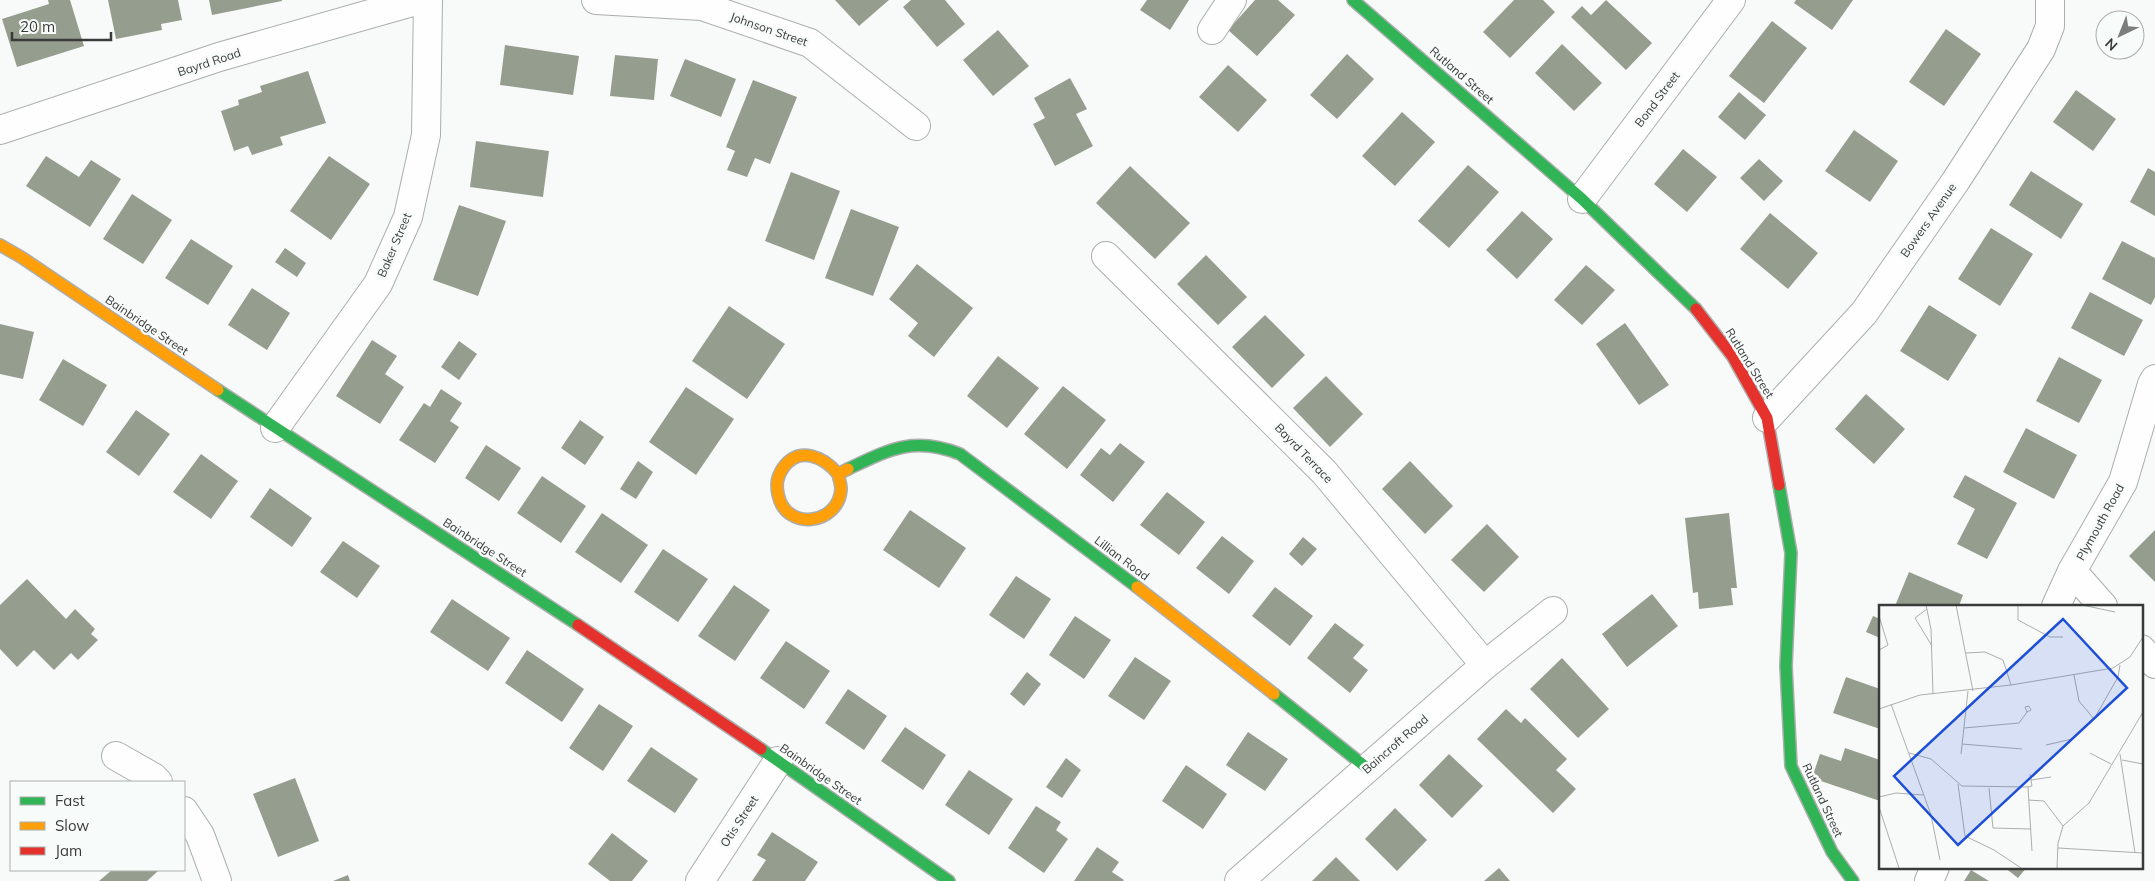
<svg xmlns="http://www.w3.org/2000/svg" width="2155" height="881" font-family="Mulish,sans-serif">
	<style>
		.building { fill: #959d8e }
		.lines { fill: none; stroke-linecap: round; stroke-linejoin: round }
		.street-casing { stroke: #acadad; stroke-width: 30 }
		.fast-casing { stroke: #acadad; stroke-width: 14 }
		.slow-casing { stroke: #acadad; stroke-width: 14 }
		.jam-casing { stroke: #acadad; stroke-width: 14 }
		.street { stroke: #fefefe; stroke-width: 28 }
		.fast { stroke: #30b455; stroke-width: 11 }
		.slow { stroke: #ff9f0a; stroke-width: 11 }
		.jam { stroke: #e5322d; stroke-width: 11 }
		.labels { text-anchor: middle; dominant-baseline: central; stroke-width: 5; stroke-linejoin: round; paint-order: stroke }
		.street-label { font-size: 12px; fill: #393b3a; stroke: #f7fbf9 }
		.inset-road { fill: none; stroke: #acaead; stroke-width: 1 }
		.view { fill: #1d4ed8; fill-opacity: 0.15; stroke: #1d4ed8; stroke-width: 2.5 }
		.inset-edge { fill: none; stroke: #393b3a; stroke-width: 2.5 }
	</style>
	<rect width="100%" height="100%" fill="#f8faf9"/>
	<path class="building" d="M48,0H70L84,46L17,67L2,19L49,4Z
		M108,0H178L182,20L161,24L162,30L116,39Z
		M209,0H282V1L212,15Z
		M835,0H889L859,26Z
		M911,0H945L965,24L937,47L903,7Z
		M1147,0H1189L1170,30L1140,10Z
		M1255,0H1278L1295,15L1257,56L1228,30Z
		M1514,0H1543L1555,12L1510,58L1483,32Z
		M1606,0L1652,43L1626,70L1571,17L1582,6L1591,15Z
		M1796,0H1853L1832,30L1794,3Z
		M1772,21L1807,48L1764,103L1729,76Z
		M1946,29L1981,54L1944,106L1909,82Z
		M998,30L1029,66L993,96L963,60Z
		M1562,44L1602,83L1574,111L1535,73Z
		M505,45L579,56L573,95L500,85Z
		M1347,54L1374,79L1337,119L1310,95Z
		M615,55L658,59L654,100L610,96Z
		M685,59L736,79L721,117L670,96Z
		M1228,65L1267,100L1238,132L1199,97Z
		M308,71L326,123L280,137L283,145L252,155L248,146L234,151L221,111L239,105L238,100L262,92L260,86Z
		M1070,78L1087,109L1076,114L1093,146L1055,166L1033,124L1045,118L1034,98Z
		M753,80L797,97L770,164L755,158L747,177L727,170L735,151L726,147Z
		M2076,90L2116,119L2093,151L2053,122Z
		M1739,92L1766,115L1745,140L1718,117Z
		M1402,112L1435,142L1395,186L1362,156Z
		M1854,130L1898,161L1870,202L1825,171Z
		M476,141L549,151L543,197L470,187Z
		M1683,149L1717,177L1687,212L1654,184Z
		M46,156L79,177L91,160L121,179L90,227L26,186Z
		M329,156L370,184L331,240L290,211Z
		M1759,159L1783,181L1764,201L1740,178Z
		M1468,165L1499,192L1449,248L1418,221Z
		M1130,166L1190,223L1155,259L1096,203Z
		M2148,168L2155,172V216L2130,202Z
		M2031,171L2083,204L2061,239L2009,205Z
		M791,172L840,191L814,260L765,241Z
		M132,194L172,220L143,264L103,239Z
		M459,205L506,221L478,296L433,280Z
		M851,209L899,227L873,296L825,278Z
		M1522,211L1553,239L1517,279L1486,250Z
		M1770,213L1818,253L1788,289L1740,249Z
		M1991,228L2033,254L2000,306L1958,279Z
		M191,239L233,266L208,305L165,278Z
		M2122,241L2155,258V297L2151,305L2102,279Z
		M285,248L306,263L297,277L275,262Z
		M1206,255L1247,297L1218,325L1177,284Z
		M917,264L973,308L934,357L908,336L918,323L889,299Z
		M1586,265L1615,290L1582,325L1554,300Z
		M252,288L290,313L267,350L228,325Z
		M2090,292L2143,320L2124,356L2071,328Z
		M1929,305L1977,335L1948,381L1900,351Z
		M729,306L785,344L747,399L692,361Z
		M1265,315L1305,355L1272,388L1232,347Z
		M1625,323L1669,385L1639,405L1596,344Z
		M0,324L34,332L23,379L0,374Z
		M372,340L397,356L385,374L404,387L380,424L336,396Z
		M459,341L477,354L459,380L441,367Z
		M998,356L1039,388L1007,428L967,396Z
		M2059,357L2102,380L2079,423L2036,401Z
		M63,359L107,385L83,426L39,400Z
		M1326,376L1363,414L1330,447L1293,408Z
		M1063,386L1106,420L1067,469L1024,434Z
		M686,387L734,419L696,475L649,442Z
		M441,389L462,403L450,421L459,427L435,463L399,440L424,403L430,407Z
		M1866,394L1905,429L1874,464L1835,429Z
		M136,410L170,434L139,476L106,452Z
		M580,420L604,437L585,465L561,448Z
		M2026,428L2077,455L2054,499L2003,472Z
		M1120,443L1145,462L1113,502L1080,475L1101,448L1110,455Z
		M486,445L521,468L499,501L465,478Z
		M201,454L238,481L211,519L173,492Z
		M638,461L653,472L636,499L620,489Z
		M1410,461L1453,506L1425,534L1382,489Z
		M1965,475L2017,503L1987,559L1957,544L1975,509L1953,497Z
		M542,476L586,506L561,543L517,513Z
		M270,488L312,518L292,547L250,517Z
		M1167,492L1205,522L1179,555L1140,525Z
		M910,510L966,548L939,588L883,550Z
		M602,513L648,545L621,583L575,552Z
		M1729,513L1737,588H1731L1733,605L1699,609L1698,592L1693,593L1685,518Z
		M1487,524L1519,557L1484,592L1451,560Z
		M2155,530V582L2129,556Z
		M1222,536L1254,561L1229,594L1196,568Z
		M1303,537L1317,549L1302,566L1289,554Z
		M343,541L380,566L357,598L320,572Z
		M663,549L708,579L678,622L634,592Z
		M1909,572L1963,595L1959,606H1895Z
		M1016,576L1051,599L1024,639L989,615Z
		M27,579L66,619L75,609L95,629L91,634L98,640L78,660L71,653L54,670L34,650L17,667L0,649V605Z
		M734,585L770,610L735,661L698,636Z
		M1275,587L1313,616L1290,646L1252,616Z
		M1652,594L1678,626L1627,667L1602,634Z
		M452,599L510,638L488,671L430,632Z
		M1075,616L1111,640L1084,679L1049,655Z
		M1873,616L1880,619V638L1866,632Z
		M1335,623L1364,645L1353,658L1368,670L1350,693L1307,658Z
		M786,641L830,671L804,709L760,678Z
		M527,650L584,689L562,722L505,683Z
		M1135,657L1171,681L1144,720L1108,696Z
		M1562,658L1609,709L1578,738L1530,689Z
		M1027,672L1041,684L1024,706L1010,694Z
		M1846,677L1880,689V729L1833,713Z
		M848,689L887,716L864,750L825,723Z
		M599,704L633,726L603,771L569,748Z
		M1506,709L1521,723L1525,718L1567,759L1556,770L1576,789L1553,813L1477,739Z
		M905,727L946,755L923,790L881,761Z
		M1248,732L1288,759L1265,791L1226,765Z
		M651,747L698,779L675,813L627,781Z
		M1845,748L1880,760V801L1812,778L1820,754L1841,761Z
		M1449,754L1483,786L1452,818L1419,785Z
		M1066,758L1081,770L1062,798L1046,787Z
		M1186,765L1227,794L1203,829L1162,801Z
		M969,770L1013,799L989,835L945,805Z
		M295,778L319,841L278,857L253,794Z
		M1036,806L1061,822L1056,830L1068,839L1044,873L1008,848Z
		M1395,808L1427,840L1397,871L1365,839Z
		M772,832L818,862L805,881H752L766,860L757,855Z
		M612,833L648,861L632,881H610L588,864Z
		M1097,847L1119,862L1112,872L1124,880L1123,881H1074Z
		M1336,857L1360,881H1312Z
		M2004,867H2027L2018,878Z
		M1499,868L1510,881H1484Z
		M112,870H157L158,871L147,881H99Z
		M1971,870L1989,881H1964Z
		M348,875L350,881H333Z"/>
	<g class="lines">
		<g class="street-casing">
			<path id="street" d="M596,0L702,6L810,43L916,126
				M1212,30L1232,0
				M0,130L219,57L419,0
				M1582,199L1731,0
				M1106,256L1324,472L1485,665
				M1767,418L1864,313L1955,182L2041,49L2050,26V0
				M275,428L378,284L408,217L426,135L428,0
				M2072,571L2103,606
				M2056,606L2072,571L2123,482L2152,384L2155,379
				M2141,649L2155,664
				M116,756L153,777L158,782
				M184,811L200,835L217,881
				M700,881L778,761
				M1239,881L1485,665L1553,611
				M1929,881L1935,867"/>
		</g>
		<g class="fast-casing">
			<path id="fast" d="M1353,0L1582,199L1696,309
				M218,390L578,625
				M848,469C890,449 914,436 960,454L1137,587
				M1779,485L1791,553L1786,666L1791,766L1832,852L1853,881
				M1274,694L1367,768
				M761,749L949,881"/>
		</g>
		<g class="slow-casing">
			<path id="slow" d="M0,245L21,257L218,390
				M838,474C824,457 799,445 783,468C777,477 776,484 778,494C785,532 839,525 841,489C841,484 839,479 838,474L848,469
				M1137,587L1274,694"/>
		</g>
		<g class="jam-casing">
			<path id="jam" d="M1696,309L1733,357L1767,418L1779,485
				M578,625L761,749"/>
		</g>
		<use href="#street" class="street"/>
		<use href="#fast" class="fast"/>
		<use href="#slow" class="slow"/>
		<use href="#jam" class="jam"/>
	</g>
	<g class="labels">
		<g class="street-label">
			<text transform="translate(769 29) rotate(19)">Johnson Street</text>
			<text transform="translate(209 62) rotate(-18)">Bayrd Road</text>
			<text transform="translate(1462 75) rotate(41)">Rutland Street</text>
			<text transform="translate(1657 99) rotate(-53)">Bond Street</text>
			<text transform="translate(1928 220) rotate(-55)">Bowers Avenue</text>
			<text transform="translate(394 245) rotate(-67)">Baker Street</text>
			<text transform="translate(147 325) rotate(34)">Bainbridge Street</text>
			<text transform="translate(1750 363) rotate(58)">Rutland Street</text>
			<text transform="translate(1304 453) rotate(46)">Bayrd Terrace</text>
			<text transform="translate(2100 522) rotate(-61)">Plymouth Road</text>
			<text transform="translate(485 547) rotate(33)">Bainbridge Street</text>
			<text transform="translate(1122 558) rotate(37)">Lillian Road</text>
			<text transform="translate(1395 744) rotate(-41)">Baincroft Road</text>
			<text transform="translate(821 774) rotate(35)">Bainbridge Street</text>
			<text transform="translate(1823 800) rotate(65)">Rutland Street</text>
			<text transform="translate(739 821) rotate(-57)">Otis Street</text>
		</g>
	</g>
	<g transform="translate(1879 605)">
		<rect width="264" height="264" fill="#f8faf9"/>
		<path class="inset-road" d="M47,0L52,24L54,89M77,0L94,86M139,0V15L171,32H184M203,0L236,7M48,4L36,13L53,41M0,11L9,40L0,45M87,48L106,47L124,55L132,80M195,70L200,96L215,114M12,99L52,210L61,255M0,104L41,90L132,80L234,63L251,52L264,32M85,123L140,118L148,107L146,102L150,101L152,105L148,107M83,139L143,144M167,140L193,134L215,114L239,72L241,60M30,148L52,154L83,181L149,182M211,148L232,159M82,149L89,86M241,149L256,248M243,155L264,159M152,175L172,172M79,179L86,231L115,245L142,263M149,182L153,246M149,182L153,181L151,169M110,183L114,223L152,224M0,192L17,188L44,190M149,195L165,196L184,221M0,202L20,263M179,243L264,248M178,263L179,238L184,221L210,198L264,107"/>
		<path class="view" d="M184,14L248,83L79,240L15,171Z"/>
		<rect width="264" height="264" class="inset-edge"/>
	</g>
	<rect x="10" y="781" width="175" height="90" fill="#f7fbf9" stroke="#abaead"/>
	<rect x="20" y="797" width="25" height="8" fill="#30b455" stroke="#abaead"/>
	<text x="55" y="806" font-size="15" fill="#393b3a">Fast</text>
	<rect x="20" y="822" width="25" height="8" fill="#ff9f0a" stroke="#abaead"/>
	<text x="55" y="831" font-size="15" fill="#393b3a">Slow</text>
	<rect x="20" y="847" width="25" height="8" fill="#e5322d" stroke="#abaead"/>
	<text x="55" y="856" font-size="15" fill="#393b3a">Jam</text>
	<g transform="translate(2120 35) rotate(223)"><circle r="24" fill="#f7fbf9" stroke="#abaead"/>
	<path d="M0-4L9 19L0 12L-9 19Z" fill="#7c7e7d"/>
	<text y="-8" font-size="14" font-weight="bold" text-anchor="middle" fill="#393b3a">N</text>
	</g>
	<path d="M12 32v8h99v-8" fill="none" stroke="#393b3a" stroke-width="2.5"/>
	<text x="20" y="32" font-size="15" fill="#393b3a" stroke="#f7fbf9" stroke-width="4" paint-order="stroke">20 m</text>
</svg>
